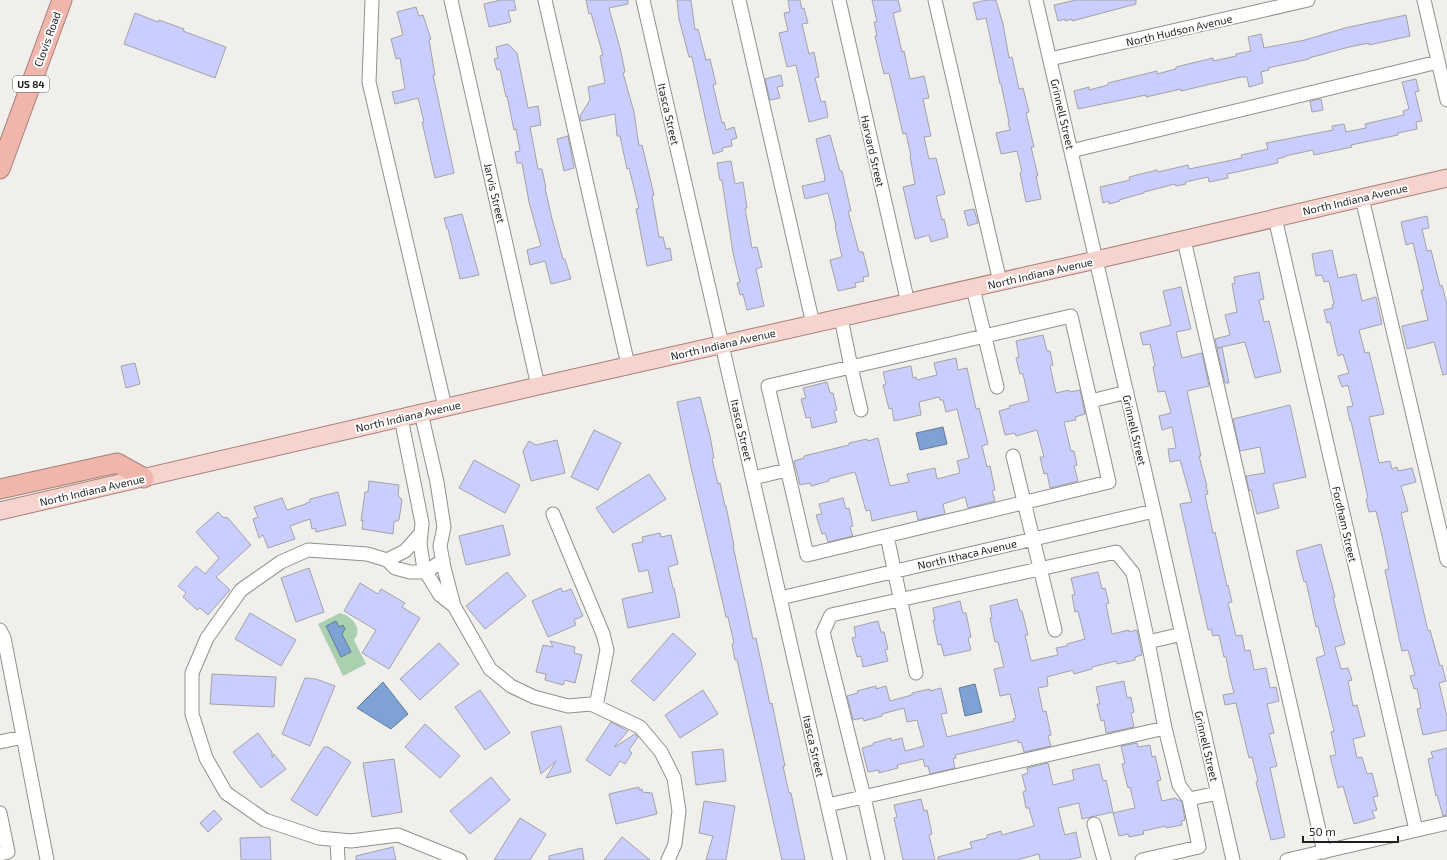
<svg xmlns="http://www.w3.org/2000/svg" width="1447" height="860" font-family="'Exo 2',sans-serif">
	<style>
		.green { fill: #aad0af }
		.water { fill: #7ea2d3; stroke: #627b9d }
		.building { fill: #c9cefe; stroke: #a3a3a7 }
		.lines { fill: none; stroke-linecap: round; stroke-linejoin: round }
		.minor-casing { stroke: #91908c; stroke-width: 15 }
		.major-casing { stroke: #a7807a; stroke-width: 19 }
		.highway-casing { stroke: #a7807a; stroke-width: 21 }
		.minor { stroke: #fff; stroke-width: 13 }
		.major { stroke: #f6d3cd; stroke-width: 17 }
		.highway { stroke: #f0b5ab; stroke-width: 19 }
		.labels { text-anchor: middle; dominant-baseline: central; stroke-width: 4; stroke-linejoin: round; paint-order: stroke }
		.shield { fill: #fff; stroke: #626262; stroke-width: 1 }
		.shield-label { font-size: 10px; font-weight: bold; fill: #1f1f1e }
		.street-label { font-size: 11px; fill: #1f1f1e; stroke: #fff }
	</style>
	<rect width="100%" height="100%" fill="#f0efeb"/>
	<path class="green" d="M340,613C351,616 364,628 354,640L366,664L343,676L318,624Z"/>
	<path class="water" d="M943,427L947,444L920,450L916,433Z
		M336,621L339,627L343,625L345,629L342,634L351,652L341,657L326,626Z
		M383,682L408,714L391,729L357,708Z
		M975,684L982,712L965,716L959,688Z"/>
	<path class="building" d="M501,0H514L516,10L508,11L511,22L489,27L484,4Z
		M586,0H628V4L609,8L621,52L625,72L623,73L634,112L639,146L642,145L654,195L652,196L659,237H663L666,249L670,248L672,260L647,266L636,209L639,208L629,168L627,169L620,136H617L615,114L581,121L580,116L590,100L588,87L605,83L600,56L603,55L591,13L589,14Z
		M677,0H691L695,30L698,29L706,60L710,59L716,84L713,85L722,123L724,122L726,130L734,127L737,138L731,140L732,146L722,148L723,151L713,154L692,57H689L679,19Z
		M788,0H800L802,9L804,8L808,23L802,24L809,54L814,52L819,77L815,78L821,102L825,101L828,117L809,122L796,65L787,67L779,33L788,31L784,13L790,12Z
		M872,0H898L901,11L893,13L902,52L904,51L910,79L924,76L929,98L923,99L931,136L924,137L929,159L936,158L945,194L936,196L942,220L944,219L948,237L931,242L929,235L915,239L903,187L915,184L910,156H911L906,133L903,134L889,73L884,74L875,36H877L874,22H877Z
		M987,0H996L1003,24L1009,58L1012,57L1019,89L1023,88L1029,112L1026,113L1034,147H1031L1038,176H1036L1041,199L1026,202L1020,173L1022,172L1017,151L1001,154L996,133L1010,130L1008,122H1009L1001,84H1000L986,18L977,20L973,3Z
		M1076,0H1136V4L1072,21V19L1065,21V19L1058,21L1054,5Z
		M416,7L419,16L423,15L431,39L429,40L435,75H433L454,173L435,178L422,122H424L418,98L395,104L392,92L405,89L400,58L396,59L391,39L403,35L397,12Z
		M135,13L158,22L159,20L184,29L183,31L226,47L215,78L124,44Z
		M1406,15L1410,36L1369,45V43L1349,47L1309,58V59L1268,68L1269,70L1261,72L1263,83L1249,87L1247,77H1241L1181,91V89L1146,97V95L1078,109L1074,91L1089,87V90L1108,85V83L1157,71V74L1176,69V67L1213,58V61L1236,56V54L1251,51L1248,37L1261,34L1264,48L1305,40L1345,28Z
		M508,44L517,53L528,108L538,106L541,125L530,127L538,169H542L546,188H545L552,219L563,259H565L571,279L551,284L545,261L530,265L527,250L541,246L529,202L522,163H517L515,152L520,151L516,129L514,130L507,96L506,97L500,69L497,70L494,59L498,58L496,47Z
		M781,75L783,86L777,87L780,98L770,100L765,79Z
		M1416,79L1419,91L1415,92L1422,121L1416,122L1417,129L1398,133V135L1351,145L1352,147L1314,155L1313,150L1285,156V157L1277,159L1278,163L1227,174L1228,178L1209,182L1208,177L1185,182L1186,184L1176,186L1175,184L1144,192V193L1119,200L1120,201L1109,204V201L1103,203L1100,187L1130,180L1129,177L1157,170L1158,172L1188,165L1189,169L1242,158L1241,155L1268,149L1266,143L1333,130L1332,126L1344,124L1346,132L1366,128L1365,124L1404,115L1403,111L1409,109L1402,82Z
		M1321,99L1323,110L1312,112L1310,101Z
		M830,135L840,171H842L851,211H848L859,252H863L869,276L863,277L864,281L855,283L856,287L838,291L830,260L842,257L835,226H836L828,193L805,199L802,186L825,181L824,178H825L816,139Z
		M568,136L574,168L564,171L557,139Z
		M731,161L735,184L743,182L747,208H745L752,248L757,247L762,267L756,269L764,306L747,310L743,294L740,295L737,283L740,282L733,253L722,180H720L717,163Z
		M974,209L978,223L968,226L964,211Z
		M462,214L479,275L460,279L448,229H447L444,218Z
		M1427,216L1429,228L1422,229L1427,251L1431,250L1440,286L1442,285L1447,305V374L1443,375L1434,342L1407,349L1402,326L1428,320L1421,290H1424L1413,243L1406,245L1401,222Z
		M1332,250L1338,278L1356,274L1362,301L1376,297L1382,324L1359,330L1365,353L1369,352L1384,414L1369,417L1379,463L1390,461L1392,469L1397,467L1398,471L1412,468L1416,482L1401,486L1408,511L1401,513L1428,631L1430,630L1440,666L1442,665L1446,681L1439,683L1447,717V730L1423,735L1417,709L1421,708L1417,688L1414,689L1410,676L1415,675L1408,650L1402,651L1399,638L1385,570L1389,569L1383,540L1376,511L1369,512L1366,499L1368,498L1351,421H1350L1347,407L1353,406L1348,385L1342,387L1338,376L1349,373L1343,354L1338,356L1330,322L1327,323L1324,310L1333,308L1332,305L1334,304L1329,281L1324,282L1322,275L1316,276L1312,254Z
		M1259,272L1264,299L1259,300L1264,322L1269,321L1281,372L1255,378L1245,342L1217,348L1215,339L1230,335L1225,315L1237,312L1232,284L1235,283L1234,277Z
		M1181,287L1191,329L1176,332L1182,358L1202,353L1209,386L1187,391L1201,456H1199L1207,486H1206L1208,494L1205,495L1213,533L1215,532L1227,586L1228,585L1232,602L1228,603L1236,636L1242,635L1245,651L1250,650L1254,670L1266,668L1270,688L1276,687L1279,701L1267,704L1274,733L1269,734L1277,766L1270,768L1285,837L1271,840L1256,782L1258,781L1252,757L1249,758L1236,703L1225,705L1223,695L1234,693L1230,678L1226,657H1224L1219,635L1213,636L1211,629L1208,630L1180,504L1192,502L1180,460L1170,462L1168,449L1176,448L1172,427L1162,430L1159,416L1171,413L1165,391L1158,392L1153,367L1155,366L1150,344L1143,345L1140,333L1171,325L1163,291Z
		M1043,335L1047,351H1050L1053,365L1050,366L1056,393L1069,390L1070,392L1080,390L1085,414L1075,417L1076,420L1064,422L1071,451H1074L1077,465L1074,466L1078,481L1050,488L1047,473L1044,474L1040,457H1044L1037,430L1016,436L1015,433L1005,435L999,411L1010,408L1009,406L1029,401L1023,374H1020L1016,358L1019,357L1016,341Z
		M1222,347L1229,383H1225L1217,349Z
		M956,358L958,370L967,368L976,409L979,408L988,444L982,446L987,467L990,466L995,490L992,491L995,501L968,508L965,497L943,504L945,514L918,520L916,511L872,521L870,510L866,511L855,472L829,479V481L811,486L810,483L800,485L794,461L804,458V456L849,445V443L867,439L868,441L878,438L890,486L909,482L907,474L935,468L937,479L960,473L957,461L969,458L957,409L946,412L943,400H940L939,397L919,402L921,415L894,421L892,408L889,409L883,385L886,384L883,372L911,366L913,378L916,377L917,380L937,375L934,363Z
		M135,363L140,384L126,388L121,366Z
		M827,382L830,393H833L837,410L834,411L837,422L812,428L810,417L806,418L801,399L806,398L803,388Z
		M700,397L710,436L714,458L712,459L718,484L720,483L725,506H726L734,546H733L753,639L756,638L770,704L772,703L785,766H783L789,793H791L805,860H782L737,660H735L732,644L734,643L728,617H726L721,595L690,463L677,402Z
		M1290,405L1306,477L1273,484L1279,508L1257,514L1251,490H1249L1246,476L1265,473L1260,447L1240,451L1233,419Z
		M594,430L621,443L598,490L571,477Z
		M557,440L565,473L531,481L523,451L529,441L536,445Z
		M474,460L520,485L505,513L459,488Z
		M649,474L666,499L613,533L596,508Z
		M369,481L399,485L398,495L402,500L399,520L394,522L393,534L362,529L363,520L361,521L365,492H368Z
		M338,492L346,525L316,532L315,528L312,529L310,519L290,526L295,539L268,548L263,535L259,538L253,519L258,517L254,507L282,498L287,510L306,504V503L310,502V499Z
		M843,498L846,509L849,508L853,526L850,527L853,536L828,542L825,533L822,534L816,515L822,514L819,504Z
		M218,512L223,517L228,518L251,545L216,577L230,590L208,615L200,608L197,610L183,597L186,593L178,586L196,566L205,574L219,558L196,532Z
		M503,525L510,555L466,565L459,536Z
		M660,533L661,537L671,535L678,564L668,567L673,588H674L680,617L628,628L622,599L653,592L648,570L639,572L632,544L643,542L642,537Z
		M1321,544L1335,597H1333L1345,644L1335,647L1341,669L1348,668L1352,680L1348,681L1353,706L1357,705L1365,736L1353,739L1357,758L1362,757L1367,774L1372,773L1378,796L1373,797L1377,810L1372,811L1375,818L1354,824L1343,786L1338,788L1330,756L1336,755L1331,732L1334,731L1316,658L1325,655L1318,626L1316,627L1306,581L1304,582L1296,551Z
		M309,568L324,612L296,622L281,578Z
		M507,572L526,596L485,629L466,606Z
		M1098,572L1102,589L1105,588L1109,603L1106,604L1112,634L1129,630V632L1137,630L1142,655L1135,657V660L1117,664L1116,661L1092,667V669L1074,674L1073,670L1047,677L1048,686L1038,688L1043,712L1046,711L1051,735L1048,736L1051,746L1024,752L1021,742L1018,743V740L955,755L956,758L953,759L955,768L930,774L928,766L925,767L923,759L897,765L898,768L879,773V770L868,772L862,748L873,745V743L891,738V741L902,738L905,751L924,746L917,720L907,722L904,708L882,714V716L864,721L863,718L853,720L847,696L858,693L857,691L876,686V689L886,686L890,701L912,695V693L930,689V691L941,688L947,713L941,714L947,737L1014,721L1013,719L1016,718L1010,694L1000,696L994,669L1004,667L998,642H995L990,618H992L990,606L1017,599L1020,611H1022L1028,635H1025L1031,661L1058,655L1056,648L1067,646V644L1085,639L1078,611L1075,612L1072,595H1075L1071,578Z
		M360,583L378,594L381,589L405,603L402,607L420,618L389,669L362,653L376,630L344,611Z
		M561,588L563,592L571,589L583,616L574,620L576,625L548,637L532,601Z
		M960,601L963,613H966L971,637L968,638L971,650L944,656L941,644L938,645L933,620H935L933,608Z
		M250,613L296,640L281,666L235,639Z
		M878,621L881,632H884L888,649L885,650L888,661L863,667L861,656L857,657L852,638L856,637L854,627Z
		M673,633L696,654L654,701L631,681Z
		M550,641L575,647L574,653L582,655L575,683L565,680L563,685L545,680L546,674L536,672L543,645L553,647Z
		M439,643L459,664L420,700L400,679Z
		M212,674L276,677L274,707L210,704Z
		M305,678L316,679L335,686L310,746L282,734Z
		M1124,681L1127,698L1131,697L1134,712L1131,713L1134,727L1106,733L1104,720L1101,721L1097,704H1100L1096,687Z
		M480,690L510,733L485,750L455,707Z
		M703,690L718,714L680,738L665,715Z
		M611,722L628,731L615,746V747L635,734L638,737L629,750L632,753L625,764L620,761L610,776L586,760Z
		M425,724L460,756L440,778L405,747Z
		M561,726L571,772L546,778L556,761L541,774L531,732Z
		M258,733L272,752V758L274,754L286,769L261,788L233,752Z
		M1137,743L1138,747L1150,745L1152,757L1155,756L1161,780L1157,781L1162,801L1176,798L1177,800H1180L1182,802L1185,820L1181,821L1182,825L1166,828V826L1143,831L1144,834L1129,837L1128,834L1119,836L1113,813L1135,808L1130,787L1128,788L1122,764L1125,763L1121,746Z
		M324,747H328L351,762L317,816L291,800Z
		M1447,748V815L1443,816L1437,795L1436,796L1428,759L1433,758L1431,752Z
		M723,749L726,781L696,785L692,752Z
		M394,759L402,812L372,817L363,763Z
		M1048,763L1053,785L1074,780L1072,770L1099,764L1103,781L1106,780L1113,812L1082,819L1079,803L1058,808L1064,832L1065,835L1076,832L1081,857L1068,860H1040L1039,854L1017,860H938V857L972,848L970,842L987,838V835L1001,831L1002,835L1034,826L1029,808H1026L1023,792L1026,791L1022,775L1028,773L1027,768Z
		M491,777L510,800L470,834L450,811Z
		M639,787V790L642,789V792L652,793L657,814L616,824L609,794Z
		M921,799L924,811L927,810L932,834L929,835L935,860H903L894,818L897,817L894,805Z
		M704,801L735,806L726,860H706L713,836L699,833Z
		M214,810L222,819L208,832L200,823Z
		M520,818L546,834L530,860H494Z
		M270,837L271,860H241L240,838Z
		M622,837L650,860H604Z
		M393,847L396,860H356V856Z
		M582,848L584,860H549V856Z"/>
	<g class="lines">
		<g class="minor-casing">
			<path id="minor" d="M372,0L369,82L445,407
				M451,0L538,386
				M545,0L628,365
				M643,0L840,860
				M739,0L813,324
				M839,0L908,303
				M935,0L1000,282
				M1036,0L1154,511L1233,860
				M1424,0L1447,100
				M1050,59L1308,0
				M1071,151L1438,62
				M1362,198L1447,560
				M1275,218L1416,830
				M1184,240L1324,852
				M973,288L997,387
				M841,318L851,367L768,386L807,555L1109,482L1071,316L851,367L861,410
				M1091,401L1127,392
				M421,413L437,482L444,527L440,546L444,568L454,606L490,669L511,686L534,697L568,706L591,704L640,727L661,752L674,778L679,811L675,844L668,860
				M401,418L422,523L420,544L424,569L440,595L454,606
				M1013,456L1055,630
				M753,478L787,470
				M553,514L603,634L607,650L596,706
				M887,536L916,673
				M387,560L405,551L421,533
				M443,560L426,572H410L395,568L387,560L367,554L308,550L281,562L241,590L207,638L192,673V714L206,758L226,793L265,820L319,838L351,841L398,835L460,860
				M780,598L1154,511
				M0,630L4,638L47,860
				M1148,642L1182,634
				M0,742L23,737
				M1189,799L1218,793
				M828,805L1165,728
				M0,813L8,852L0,854
				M1094,824L1104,860
				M337,840L338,860
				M878,860L864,797L823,632L831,615L1116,552L1133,573L1148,642L1165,728L1179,785L1189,799L1199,847L1142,860
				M1287,860L1447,823"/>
		</g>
		<g class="major-casing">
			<path id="major" d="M0,511L538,386L1096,260L1447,178"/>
		</g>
		<g class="highway-casing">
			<path id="highway" d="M0,169L62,0
				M0,489L117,463L144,478"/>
		</g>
		<use href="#minor" class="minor"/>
		<use href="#major" class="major"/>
		<use href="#highway" class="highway"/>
	</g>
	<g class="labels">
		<rect class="shield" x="13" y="76" width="36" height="16" rx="3"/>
		<g class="shield-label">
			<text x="31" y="84">US 84</text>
		</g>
		<g class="street-label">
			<text transform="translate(1179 30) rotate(-13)">North Hudson Avenue</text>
			<text transform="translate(47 39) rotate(-70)">Clovis Road</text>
			<text transform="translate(669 114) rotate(77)">Itasca Street</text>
			<text transform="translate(1063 114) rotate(77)">Grinnell Street</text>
			<text transform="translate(873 151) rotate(77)">Harvard Street</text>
			<text transform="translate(495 193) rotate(77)">Jarvis Street</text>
			<text transform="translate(1355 199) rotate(-13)">North Indiana Avenue</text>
			<text transform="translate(1040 273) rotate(-13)">North Indiana Avenue</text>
			<text transform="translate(723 344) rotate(-13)">North Indiana Avenue</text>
			<text transform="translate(408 416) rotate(-13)">North Indiana Avenue</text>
			<text transform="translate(742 430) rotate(77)">Itasca Street</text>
			<text transform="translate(1135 430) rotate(77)">Grinnell Street</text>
			<text transform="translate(92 490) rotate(-13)">North Indiana Avenue</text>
			<text transform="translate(1345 524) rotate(77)">Fordham Street</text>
			<text transform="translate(967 554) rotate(-13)">North Ithaca Avenue</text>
			<text transform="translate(814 746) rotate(77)">Itasca Street</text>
			<text transform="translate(1207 746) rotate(77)">Grinnell Street</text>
		</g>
	</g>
	<path d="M1303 836v6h95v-6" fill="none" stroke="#1f1f1e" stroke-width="2"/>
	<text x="1309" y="836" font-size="12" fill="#1f1f1e" stroke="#ffffff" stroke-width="3" paint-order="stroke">50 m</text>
</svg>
